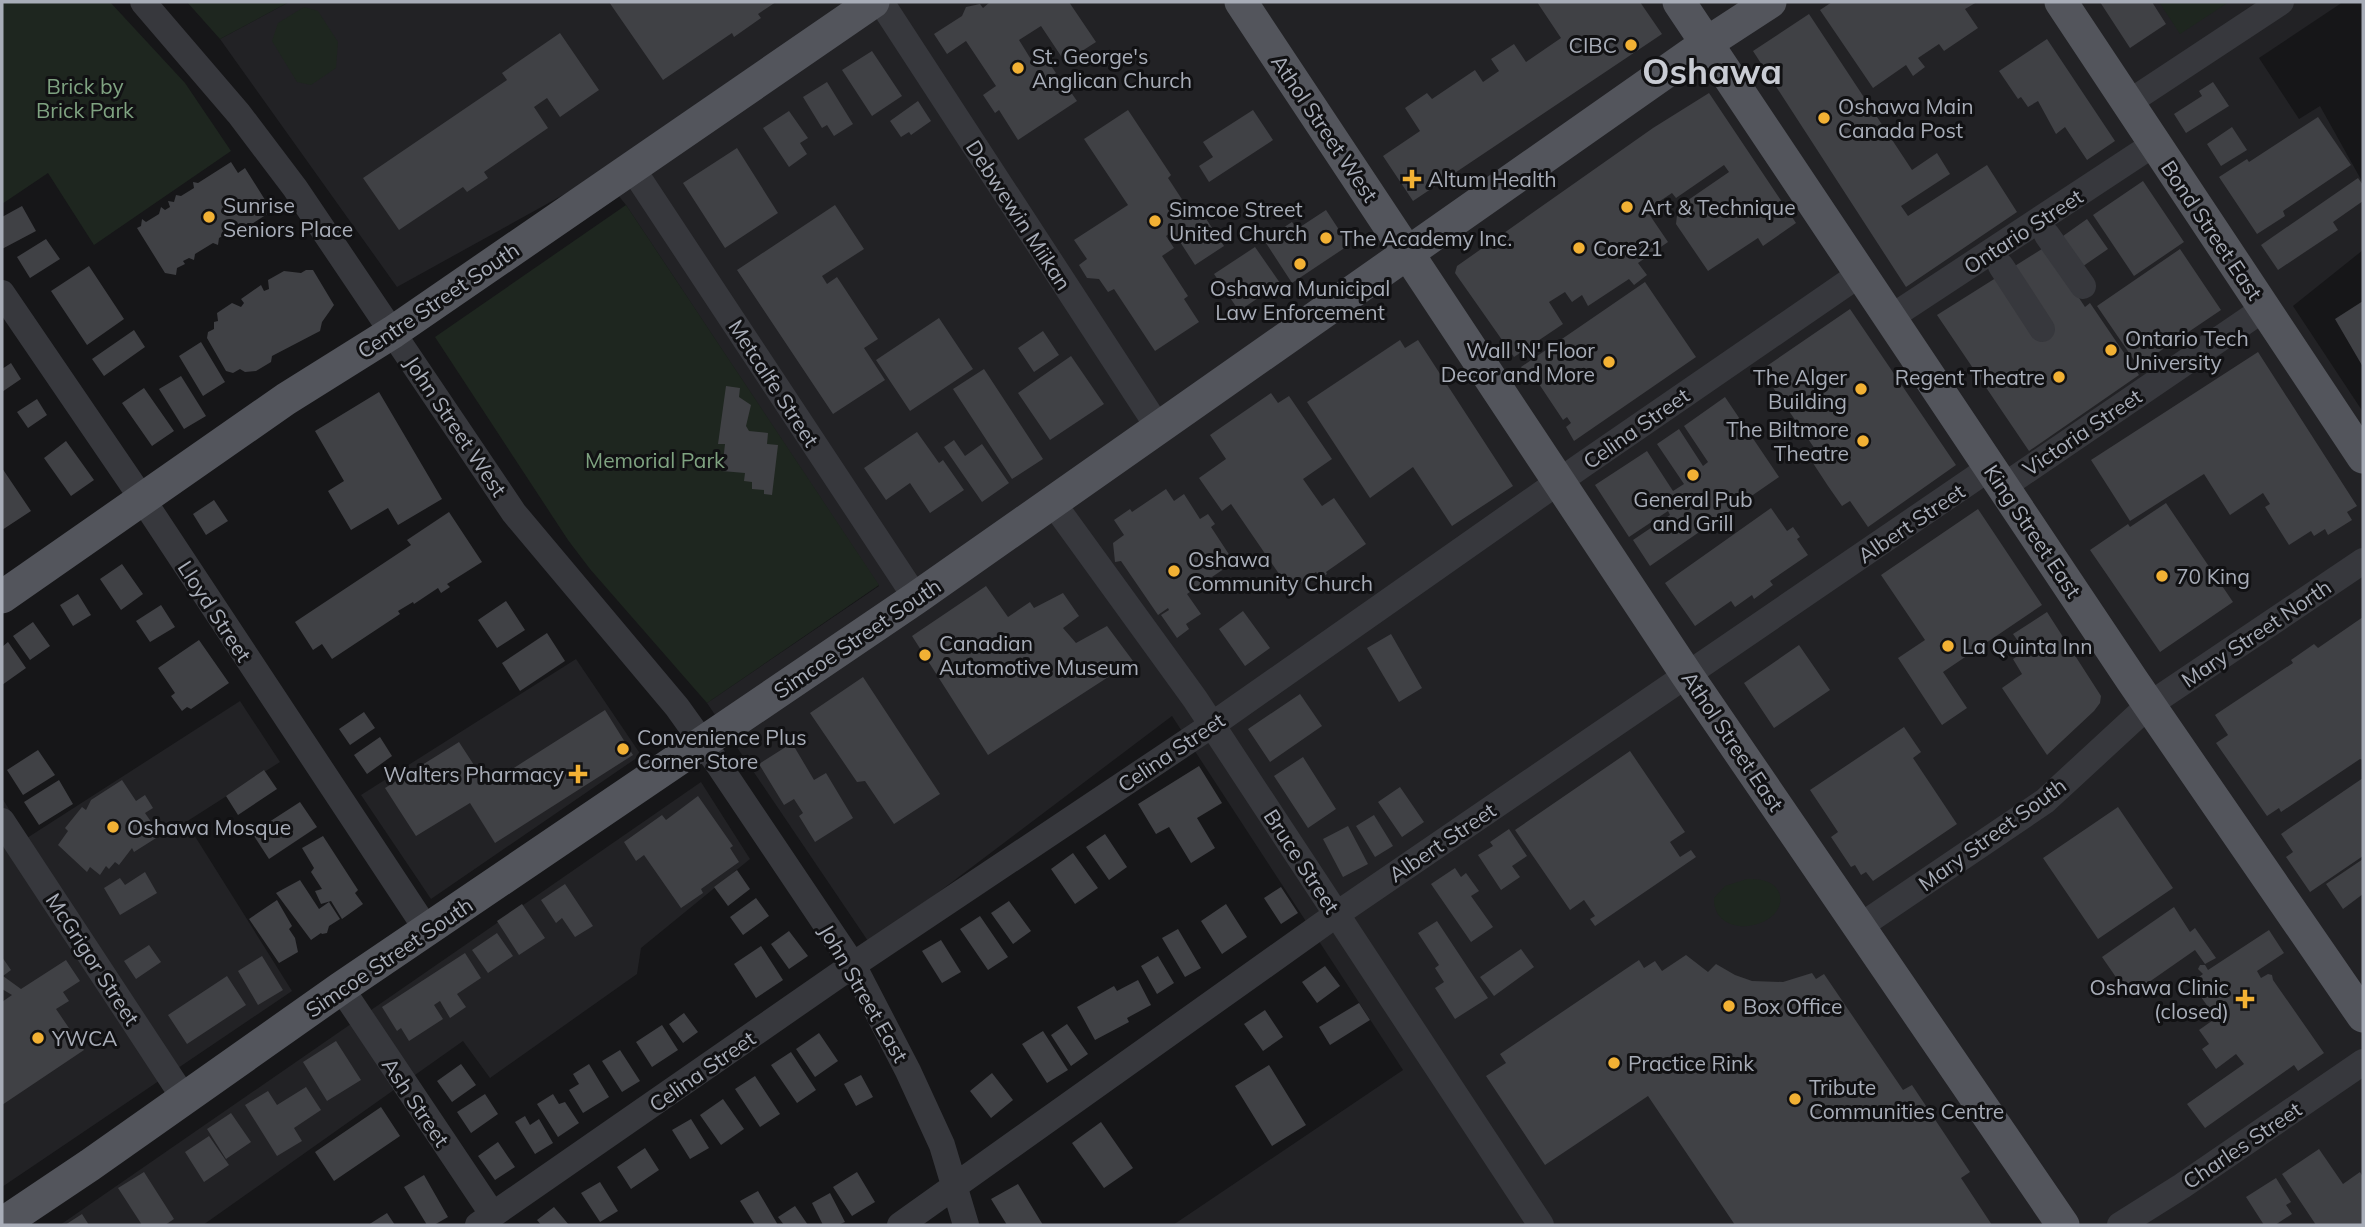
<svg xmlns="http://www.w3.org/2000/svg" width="2365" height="1227" font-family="Mulish,sans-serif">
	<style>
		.built { fill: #222225 }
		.green { fill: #1e261f }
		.building { fill: #404145 }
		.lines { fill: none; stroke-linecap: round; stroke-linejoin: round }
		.minor { stroke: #37383d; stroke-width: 26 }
		.major { stroke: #53555c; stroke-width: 33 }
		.poi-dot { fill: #f2b134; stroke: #111113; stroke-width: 2.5 }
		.labels { text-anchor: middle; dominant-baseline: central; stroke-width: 6; stroke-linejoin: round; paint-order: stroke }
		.poi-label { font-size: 21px; fill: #a8adb8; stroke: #111113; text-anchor: start }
		.park-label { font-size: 21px; fill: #7fa381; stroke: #111113 }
		.street-label { font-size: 21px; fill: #a8adb8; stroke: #111113 }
		.town-label { font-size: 35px; font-weight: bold; fill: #c9ccd4; stroke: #111113 }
	</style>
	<rect width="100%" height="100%" fill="#161618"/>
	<path class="built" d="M289,2H2343L2259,58L2299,119L2320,106L2363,183V250L2293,306L2363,412V1225H1173L1403,1070L1172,716L870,944L707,703L879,586L626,205L601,174L397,287L220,39Z
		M576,659L641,755L431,899L361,795Z
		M240,701L280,762L186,822L292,991L2,1187V798L27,838Z
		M701,782L750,859L641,948L637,974L490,1078L463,1041L203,1225H60Z"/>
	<path class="green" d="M2,2H110L185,83L231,151L94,245L48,173L2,204Z
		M187,2H289L220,39Z
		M2159,2H2229L2180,34Z
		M304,7L318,11L338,42L336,68L311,85L297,82L272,41L278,23Z
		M626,205L879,585L707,703L590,569L568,540L435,337Z
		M1747,879C1754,879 1761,879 1768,882C1784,889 1784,907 1771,917C1751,933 1713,929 1714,898L1725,886Z"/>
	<path class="building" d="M609,2H776L758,14L761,18L734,37L732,33L663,80Z
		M990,2H1069L1096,42L1065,62L1041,26L1019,40L1032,61L1043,54L1056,73L1051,77L1057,86L1063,81L1077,101L1018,140L999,110L995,113L983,95L996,86L966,41L947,54L934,34L962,16L966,7L980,4L983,8Z
		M1537,2H1640L1662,34L1413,201L1383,156L1420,131L1405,108L1427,93L1432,99L1475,70L1483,82L1499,71L1491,59L1514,44L1526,62L1561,38Z
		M1832,2H1977L1965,9L1978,28L1944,51L1939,44L1918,58L1925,67L1913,76L1906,65L1873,88L1820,10Z
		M2100,2H2152L2166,24L2130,48Z
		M1809,14L1912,170L1937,153L1950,174L1901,206L1908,216L1987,165L2017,212L1906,287L1753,51Z
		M560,33L599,90L560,117L547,98L534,107L548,128L484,172L488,178L467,192L463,187L399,230L363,178L507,80L502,73Z
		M2047,39L2115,141L2087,160L2065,127L2056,134L2038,101L2028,107L2021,97L2018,99L1999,71Z
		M872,51L902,96L872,116L842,70Z
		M827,82L853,124L834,136L827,125L822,128L803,97Z
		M2213,82L2229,106L2186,133L2174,114L2202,96L2199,91Z
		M1709,93L1796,223L1763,246L1758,238L1708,271L1676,224L1678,207L1729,172L1724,165L1676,198L1672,193L1654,205L1656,208L1649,214L1668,242L1638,263L1647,275L1634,285L1629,279L1588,306L1582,295L1572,302L1565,292L1549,302L1563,324L1514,357L1455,273L1457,266L1653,128Z
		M918,101L931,121L911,135L909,132L901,137L890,121Z
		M1128,110L1171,175L1168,178L1189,210L1197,205L1224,246L1195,265L1173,231L1166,236L1174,248L1162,256L1188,296L1184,299L1199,322L1155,351L1114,289L1108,292L1099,279L1087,278L1079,265L1087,259L1074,240L1128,205L1084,139Z
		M1253,110L1273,140L1209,182L1199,166L1213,157L1203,142Z
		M789,111L808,138L800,143L807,154L789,167L763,128Z
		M2318,117L2351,165L2283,211L2285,216L2257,234L2219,177L2247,159L2249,162Z
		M2232,127L2247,150L2221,166L2207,144Z
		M737,148L778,213L725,248L683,183Z
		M231,162L238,173L245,168L272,211L244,229L241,225L219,238L218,245L213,243L195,254L194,260L189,258L183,261L185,264L177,268L176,275L165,273L137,228L141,226L142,219L146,222L159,214L161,207L165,210L170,207L168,201L174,202L176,195L181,196L194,188L193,182L198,183Z
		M2358,178L2363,185V201L2333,222L2338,230L2278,270L2261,245Z
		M2143,181L2184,242L2134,276L2093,215Z
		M835,205L864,249L822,276L827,284L837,277L878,339L864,348L885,380L833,414L737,270Z
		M22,206L36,231L2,249V217Z
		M1326,210L1349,245L1292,283L1264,240L1292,222L1297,229Z
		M2087,219L2108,249L2076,271L2056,241Z
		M46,239L60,259L30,278L17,257Z
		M1255,247L1280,283L1239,311L1214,274Z
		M2045,247L2085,307L2090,303L2139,375L2029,451L1937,315Z
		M2180,249L2221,310L2138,366L2097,306Z
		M89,266L124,319L87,345L51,291Z
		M306,270H313L334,305L322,322L320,331L272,356L271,362L256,371L245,372L240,369L233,373L226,371L207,338L208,332L214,329V322L218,321L217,313L232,303L241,307L244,303L241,299L261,285L264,291L269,289L268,280L284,271L301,273Z
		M1645,282L1696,357L1574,441L1566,427L1571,423L1567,417L1563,420L1535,378L1530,381L1521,367Z
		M2363,301V367L2335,319Z
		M1850,309L1956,465L1868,527L1850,501L1842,506L1828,486L1809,457L1817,452L1761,370Z
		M939,318L973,369L910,411L876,360Z
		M134,330L145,347L104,376L92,359Z
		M1043,331L1059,355L1034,372L1018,348Z
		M1400,340L1405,348L1418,340L1513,486L1452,526L1413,467L1370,498L1307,402Z
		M201,342L225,382L203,396L179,356Z
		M2258,352L2357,506L2347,512L2352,520L2328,535L2325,529L2314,536L2311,531L2289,545L2265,507L2270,504L2263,493L2230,515L2204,474L2130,521L2091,460Z
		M1071,356L1104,404L1050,440L1018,393Z
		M11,363L21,379L2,392V369Z
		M984,369L1043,459L1012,479L953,389Z
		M181,376L206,416L184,429L159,389Z
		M726,386L740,388L739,397L751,405L746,426L749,431L768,433L767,444L778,445L772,495L764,494V490L752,489V482L744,481L745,473L722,471L725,444H718Z
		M144,388L174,431L152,446L122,403Z
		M379,392L442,499L398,525L388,508L351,530L328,491L344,481L315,431Z
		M1271,393L1278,403L1289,396L1332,459L1303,479L1322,506L1334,498L1366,544L1326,572L1327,574L1321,578L1316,572L1290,590L1231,504L1222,511L1199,478L1226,459L1210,435Z
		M1725,397L1779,477L1650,566L1633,540L1670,515L1668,511L1629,537L1595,485L1647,451L1673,491L1684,484L1657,444L1679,429L1703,466L1708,462L1684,426Z
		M37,399L47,415L28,428L17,412Z
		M917,432L939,463L943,460L964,490L930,513L910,483L886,500L864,468Z
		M954,440L965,456L982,444L1009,483L982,502L944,447Z
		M66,441L94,480L71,496L44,458Z
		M2,468L31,511L2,530Z
		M1166,489L1174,501L1184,494L1200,519L1208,514L1215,524L1211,527L1234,562L1187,594L1201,614L1186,624L1189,629L1177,638L1161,615L1169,610L1168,608L1158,615L1121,561L1115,562L1113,543L1124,535L1114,520L1130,509L1132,512Z
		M214,500L228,521L206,535L193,514Z
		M2166,503L2233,602L2160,652L2090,550L2128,524L2130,527Z
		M1771,508L1787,531L1793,527L1800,537L1797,539L1808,555L1770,581L1773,585L1754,599L1752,595L1735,607L1731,601L1695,626L1665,583Z
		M1978,509L2042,605L1943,672L1967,708L1942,725L1898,658L1925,640L1881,575Z
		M449,512L482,562L447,584L450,587L441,593L438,588L414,604L413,602L398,611L400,614L332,659L322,644L313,650L295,622L411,545L407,540Z
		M122,564L143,594L121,610L100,579Z
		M986,586L1008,617L1030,602L1034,608L1063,593L1079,616L1063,628L1076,643L1107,626L1133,661L988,755L912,636Z
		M78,594L91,615L73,626L60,605Z
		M506,601L525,630L497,648L478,620Z
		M161,605L175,627L150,642L136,621Z
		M1243,611L1270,648L1245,666L1219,629Z
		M2047,612L2101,696L2100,703L2094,711L2047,755L2002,688L2022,674L2013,659L2025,651L2013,634Z
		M2363,617V760L2360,759L2281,812L2279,808L2267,816L2216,743L2228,735L2215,715L2293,663L2291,660L2314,644L2318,648Z
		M33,622L50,646L30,660L13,636Z
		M547,633L565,661L520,691L502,663Z
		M1391,634L1422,688L1399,702L1367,648Z
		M199,640L229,683L191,709L187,707L182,711L171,696L175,693L158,668Z
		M8,642L26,668L2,685V647Z
		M1799,645L1830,690L1774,728L1744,683Z
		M863,677L940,794L894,824L865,781L857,782L810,713Z
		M1300,694L1322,726L1270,762L1248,729Z
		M605,710L633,755L495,843L470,803L416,836L385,788L459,742L487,785Z
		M364,712L375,728L350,745L339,729Z
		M1904,727L1921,752L1913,758L1957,824L1873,881L1866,872L1861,875L1855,865L1851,867L1831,837L1838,832L1810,790Z
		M380,737L392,756L367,774L354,755Z
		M792,743L814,780L826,773L853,818L815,842L799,816L803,813L794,799L784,805L759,764Z
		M38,750L55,775L23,795L7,770Z
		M1630,751L1685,832L1670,842L1680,857L1691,850L1696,857L1595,926L1590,919L1595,916L1584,900L1570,910L1515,830Z
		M1303,757L1336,809L1308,828L1274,776Z
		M1199,766L1222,803L1197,818L1215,848L1191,863L1169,827L1156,834L1138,804Z
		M264,770L277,789L238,815L226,796Z
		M2363,778V856L2310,892L2286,857L2293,852L2281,834Z
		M59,780L73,804L39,825L24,802Z
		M122,780L136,801L145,795L153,808L145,813L154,826L158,824L164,833L134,852L132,848L119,865L115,862L109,869L106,866L100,875L90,867L87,872L58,845L68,831L65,828L82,807L86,810L91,800Z
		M1400,787L1424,822L1402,837L1378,802Z
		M698,796L733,846L730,848L739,862L701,889L703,893L681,908L644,855L636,861L624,842L662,815L666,820Z
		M300,802L317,827L269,859L252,833Z
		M2118,807L2173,888L2098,939L2043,858Z
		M1374,815L1393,846L1375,857L1356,826Z
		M1348,826L1368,864L1343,877L1323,839Z
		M1509,829L1527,856L1512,866L1520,877L1501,890L1478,855L1493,846L1490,842Z
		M1105,834L1127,867L1109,880L1086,847Z
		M323,836L358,890L355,893L363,904L342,919L331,901L321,904L315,891L322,889L311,872L314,868L302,848Z
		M1073,853L1098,888L1075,904L1051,869Z
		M2363,859V894L2343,909L2326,884Z
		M1455,868L1461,877L1466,873L1479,891L1471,896L1493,927L1471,942L1431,884Z
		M737,870L750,889L728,906L714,887Z
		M145,872L157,893L120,915L104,888L120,878L125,885Z
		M300,880L319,909L329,902L340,919L329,926L327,933L322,934L321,933L311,940L276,893Z
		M565,884L593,926L575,937L562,918L556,923L541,900Z
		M1281,887L1298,913L1281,924L1264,898Z
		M756,898L769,916L743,935L730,917Z
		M277,900L292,926L289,929L295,938L298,952L279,963L249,919Z
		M1009,901L1031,931L1013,944L991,913Z
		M522,904L545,938L519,955L497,921Z
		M1226,904L1247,937L1222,954L1201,921Z
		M2174,907L2190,932L2195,928L2216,958L2205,964L2195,950L2129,996L2102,957Z
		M980,916L1008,957L988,970L960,929Z
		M1437,921L1488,998L1455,1019L1435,988L1444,982L1435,968L1439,965L1418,933Z
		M1178,929L1201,968L1185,977L1162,938Z
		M2269,930L2284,953L2257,971L2261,978L2268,974L2272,975L2273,980L2324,1053L2298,1071L2294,1065L2205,1128L2187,1104L2244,1064L2236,1054L2216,1069L2202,1049L2209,1044L2199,1030L2216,1018L2191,983L2203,974L2198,969L2200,965H2205L2208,970Z
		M789,931L808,956L789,969L771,944Z
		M497,933L513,956L488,973L472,950Z
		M941,940L961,972L942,983L922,951Z
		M149,945L161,962L136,979L124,961Z
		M761,946L783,980L756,998L734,964Z
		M1521,949L1534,967L1494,996L1480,977Z
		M465,953L481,978L457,994L466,1007L450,1018L440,1001L434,1005L443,1019L409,1041L401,1028L397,1031L382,1007Z
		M1686,955L1708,972L1716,964L1735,975L1752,981L1783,982L1812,973L1816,979L1824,974L1903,1090L1912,1085L1970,1172L1961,1178L1992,1225H1735L1648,1096L1545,1165L1486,1076L1506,1063L1500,1054L1639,960L1644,968L1655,961L1662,971Z
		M262,956L283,990L258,1005L238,971Z
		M1158,956L1174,983L1157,994L1141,966Z
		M2,957L11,970L3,976L21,989L66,960L80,981L63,992L69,1001L56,1009L84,1050L2,1105V1002L12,995L2,989Z
		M1325,966L1340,986L1317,1003L1302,982Z
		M227,976L246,1005L187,1044L168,1015Z
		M1138,980L1151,1005L1127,1018L1129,1022L1095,1040L1077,1007L1114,986L1117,991Z
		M1359,1003L1370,1020L1330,1045L1319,1027Z
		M1265,1010L1283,1037L1263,1051L1244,1024Z
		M684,1013L698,1032L683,1043L669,1024Z
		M1067,1024L1088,1054L1071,1066L1051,1035Z
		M662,1025L678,1050L652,1067L636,1042Z
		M1043,1031L1068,1070L1047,1083L1022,1044Z
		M819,1033L838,1061L815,1077L796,1049Z
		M336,1041L361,1080L327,1101L303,1062Z
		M620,1050L640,1081L622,1092L602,1061Z
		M791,1052L816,1090L797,1103L771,1065Z
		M461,1064L476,1085L452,1102L437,1081Z
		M589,1064L609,1097L583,1113L569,1090L579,1084L573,1074Z
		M1269,1065L1306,1125L1272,1146L1235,1086Z
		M992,1073L1013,1100L991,1118L970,1091Z
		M861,1075L873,1097L856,1106L844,1084Z
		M755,1076L780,1114L760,1127L735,1089Z
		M306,1087L321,1110L294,1128L302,1141L277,1156L245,1105L268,1091L277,1105Z
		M485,1094L498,1114L471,1133L457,1112Z
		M553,1094L559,1104L565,1102L579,1123L558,1137L537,1104Z
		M723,1099L744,1129L721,1145L700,1115Z
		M381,1107L400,1136L334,1181L315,1152Z
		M231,1113L251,1142L226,1159L207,1129Z
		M525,1116L530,1125L539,1119L553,1143L535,1154L515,1122Z
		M691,1119L709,1148L690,1159L672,1130Z
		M1101,1122L1133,1168L1104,1188L1072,1143Z
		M209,1136L229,1165L204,1182L185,1152Z
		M498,1142L515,1167L495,1180L478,1156Z
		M645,1148L659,1170L631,1189L617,1167Z
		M2319,1149L2343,1184L2360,1172L2363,1177V1225H2316L2282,1174Z
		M144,1172L174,1219L165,1225H142L118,1188Z
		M857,1172L875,1202L852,1216L833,1187Z
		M424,1175L448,1217L434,1225H427L404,1187Z
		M2276,1178L2291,1202L2286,1205L2292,1214L2275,1225H2264L2246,1197Z
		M600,1182L618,1211L600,1222L581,1193Z
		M1018,1184L1043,1225H1007L991,1199Z
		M758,1191L778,1225H755L740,1201Z
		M830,1193L845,1222L838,1225H823L812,1203Z
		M795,1206L808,1225H784L778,1217Z
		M554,1207L569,1225H541L537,1220Z
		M387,1213L395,1225H368Z
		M82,1214L89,1225H65Z"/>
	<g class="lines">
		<path class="minor" d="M143,2L239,114L295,188L514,513L677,707L720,767L853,965L908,1071L942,1145L966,1225
			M881,2L1158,427
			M2128,103L2281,2
			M632,168L916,598
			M2047,235L2083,286
			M2001,266L2042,329
			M2,293L143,500L427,930
			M1890,318L2154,144
			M2004,486L2265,308
			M1053,503L1195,699L1541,1225
			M2,821L184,1098
			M1859,927L2045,801L2149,705L2363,561
			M341,988L493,1215
			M478,1225L853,965L1212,725L1581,466L1860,274
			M900,1225L1337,914L1991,467
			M2120,1225L2182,1186L2363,1062"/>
		<path class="major" d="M1241,2L1687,675L2063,1225
			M1679,2L2132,680L2363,1016
			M2061,2L2363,457
			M2,597L286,399L393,332L873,2
			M2,1224L90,1165L341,988L916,598L1707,43L1770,2"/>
	</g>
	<g class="poi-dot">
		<circle cx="1631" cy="45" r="7"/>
		<circle cx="1018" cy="68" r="7"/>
		<circle cx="1824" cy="118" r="7"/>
		<path d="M1408.5 168.5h7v7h7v7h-7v7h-7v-7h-7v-7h7z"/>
		<circle cx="1627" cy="207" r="7"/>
		<circle cx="209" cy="217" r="7"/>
		<circle cx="1155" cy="221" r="7"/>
		<circle cx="1326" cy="238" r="7"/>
		<circle cx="1579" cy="248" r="7"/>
		<circle cx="1300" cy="264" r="7"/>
		<circle cx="2111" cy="350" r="7"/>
		<circle cx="1609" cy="362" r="7"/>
		<circle cx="2059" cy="377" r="7"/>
		<circle cx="1861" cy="389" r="7"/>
		<circle cx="1863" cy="441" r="7"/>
		<circle cx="1693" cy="475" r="7"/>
		<circle cx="1174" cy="571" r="7"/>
		<circle cx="2162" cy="576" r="7"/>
		<circle cx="1948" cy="646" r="7"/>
		<circle cx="925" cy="655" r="7"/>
		<circle cx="623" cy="749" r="7"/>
		<path d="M574.5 763.5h7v7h7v7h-7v7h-7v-7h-7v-7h7z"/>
		<circle cx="113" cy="827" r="7"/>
		<path d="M2241.5 988.5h7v7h7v7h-7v7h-7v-7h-7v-7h7z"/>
		<circle cx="1729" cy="1006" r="7"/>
		<circle cx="38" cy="1038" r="7"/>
		<circle cx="1614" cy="1063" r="7"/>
		<circle cx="1795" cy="1099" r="7"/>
	</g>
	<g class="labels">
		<g class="poi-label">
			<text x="1617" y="45" text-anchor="end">CIBC</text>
			<text x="1032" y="56">St. George's<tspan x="1032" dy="24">Anglican Church</tspan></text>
			<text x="1838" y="106">Oshawa Main<tspan x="1838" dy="24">Canada Post</tspan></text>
			<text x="1428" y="179">Altum Health</text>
			<text x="223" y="205">Sunrise<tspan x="223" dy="24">Seniors Place</tspan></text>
			<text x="1641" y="207">Art &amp; Technique</text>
			<text x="1169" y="209">Simcoe Street<tspan x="1169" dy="24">United Church</tspan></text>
			<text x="1340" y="238">The Academy Inc.</text>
			<text x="1593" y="248">Core21</text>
			<text x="1300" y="288" text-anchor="middle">Oshawa Municipal<tspan x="1300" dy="24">Law Enforcement</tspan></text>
			<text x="2125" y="338">Ontario Tech<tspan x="2125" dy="24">University</tspan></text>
			<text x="1595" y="350" text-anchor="end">Wall 'N' Floor<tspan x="1595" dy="24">Decor and More</tspan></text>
			<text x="1847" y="377" text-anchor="end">The Alger<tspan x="1847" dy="24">Building</tspan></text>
			<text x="2045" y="377" text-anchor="end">Regent Theatre</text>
			<text x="1849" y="429" text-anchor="end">The Biltmore<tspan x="1849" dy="24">Theatre</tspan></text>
			<text x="1693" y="499" text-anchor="middle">General Pub<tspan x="1693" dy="24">and Grill</tspan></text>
			<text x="1188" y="559">Oshawa<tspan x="1188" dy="24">Community Church</tspan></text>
			<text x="2176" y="576">70 King</text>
			<text x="939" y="643">Canadian<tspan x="939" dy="24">Automotive Museum</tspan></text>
			<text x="1962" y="646">La Quinta Inn</text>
			<text x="637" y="737">Convenience Plus<tspan x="637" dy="24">Corner Store</tspan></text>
			<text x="564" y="774" text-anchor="end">Walters Pharmacy</text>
			<text x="127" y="827">Oshawa Mosque</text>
			<text x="2229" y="987" text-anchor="end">Oshawa Clinic<tspan x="2229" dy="24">(closed)</tspan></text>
			<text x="1743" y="1006">Box Office</text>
			<text x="52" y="1038">YWCA</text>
			<text x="1628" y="1063">Practice Rink</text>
			<text x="1809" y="1087">Tribute<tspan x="1809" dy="24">Communities Centre</tspan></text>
		</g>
		<g class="park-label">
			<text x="85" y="86">Brick by<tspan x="85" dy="24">Brick Park</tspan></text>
			<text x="655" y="460">Memorial Park</text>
		</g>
		<g class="street-label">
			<text transform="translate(1325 128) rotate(56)">Athol Street West</text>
			<text transform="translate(1019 215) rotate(57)">Debwewin Miikan</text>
			<text transform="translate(2212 230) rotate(56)">Bond Street East</text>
			<text transform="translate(2023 231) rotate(-33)">Ontario Street</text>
			<text transform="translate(438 300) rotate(-34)">Centre Street South</text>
			<text transform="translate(774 383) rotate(57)">Metcalfe Street</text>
			<text transform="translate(456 426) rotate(56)">John Street West</text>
			<text transform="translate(1636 428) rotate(-35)">Celina Street</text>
			<text transform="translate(2082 432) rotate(-34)">Victoria Street</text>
			<text transform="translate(1911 523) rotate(-34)">Albert Street</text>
			<text transform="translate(2033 531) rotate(56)">King Street East</text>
			<text transform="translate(215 611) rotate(57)">Lloyd Street</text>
			<text transform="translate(2256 633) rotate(-34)">Mary Street North</text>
			<text transform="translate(857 638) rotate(-34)">Simcoe Street South</text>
			<text transform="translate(1733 741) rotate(56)">Athol Street East</text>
			<text transform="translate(1171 752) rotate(-34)">Celina Street</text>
			<text transform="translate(1992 834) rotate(-36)">Mary Street South</text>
			<text transform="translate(1442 842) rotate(-34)">Albert Street</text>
			<text transform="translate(1302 861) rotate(57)">Bruce Street</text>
			<text transform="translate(389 957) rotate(-34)">Simcoe Street South</text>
			<text transform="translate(93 959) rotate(57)">McGrigor Street</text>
			<text transform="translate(864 993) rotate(60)">John Street East</text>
			<text transform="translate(702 1071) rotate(-35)">Celina Street</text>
			<text transform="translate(416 1102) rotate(56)">Ash Street</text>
			<text transform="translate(2242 1145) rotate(-34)">Charles Street</text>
		</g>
		<g class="town-label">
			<text x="1712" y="71">Oshawa</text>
		</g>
	</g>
	<rect width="2365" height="1227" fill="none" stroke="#a8adb8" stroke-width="7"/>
</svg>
